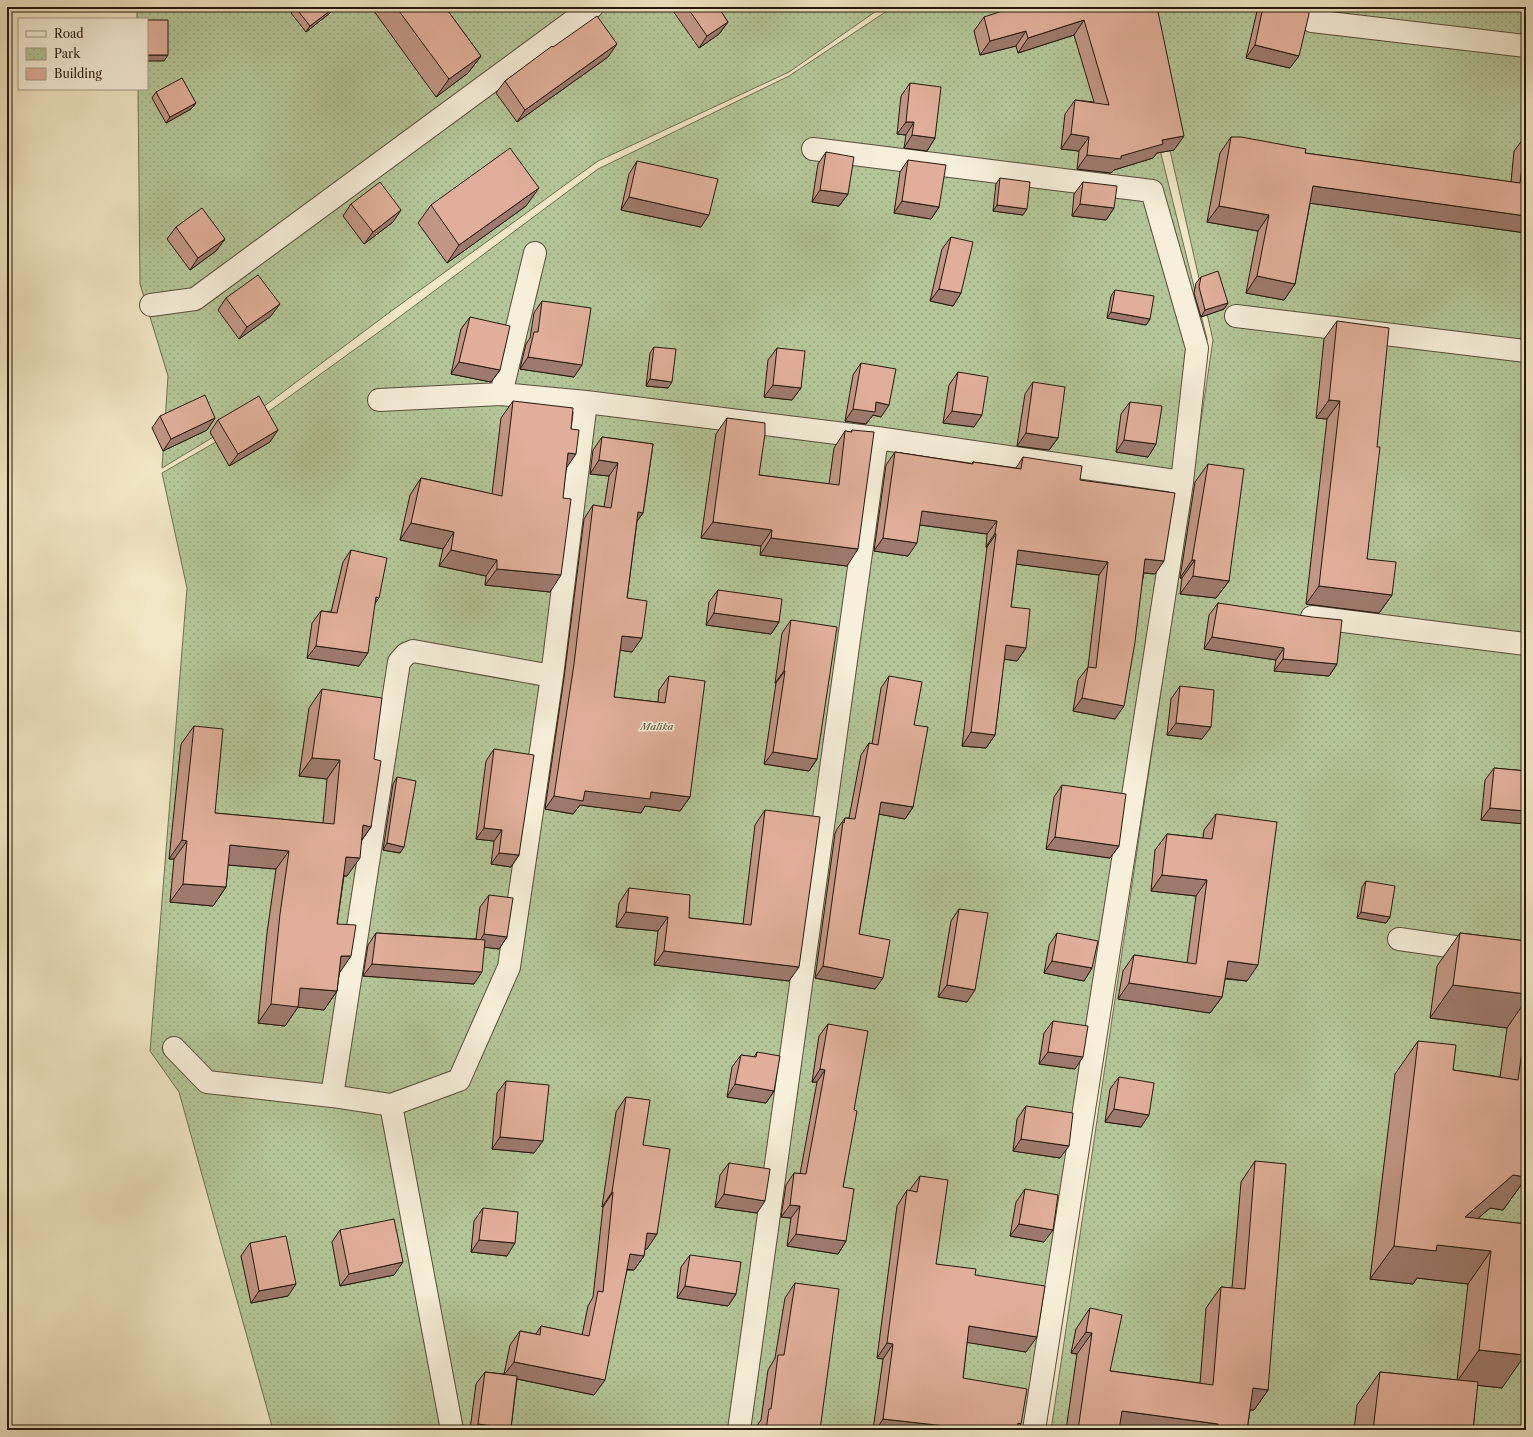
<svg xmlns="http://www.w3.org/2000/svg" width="1533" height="1437" font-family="'Libre Caslon Text',serif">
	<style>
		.park { fill: url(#park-dots); stroke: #6d6f52 }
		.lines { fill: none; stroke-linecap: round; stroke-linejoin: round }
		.minor-casing { stroke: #594c3a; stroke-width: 24 }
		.minor { stroke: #f6efd9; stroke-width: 22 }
		.wall { fill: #c19684; stroke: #26180b }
		.shaded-wall { fill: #9d7a6c; stroke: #26180b }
		.building { fill: #e0ae9a; stroke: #26180b }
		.labels { text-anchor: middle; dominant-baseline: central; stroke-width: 3; stroke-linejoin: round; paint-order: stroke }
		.park-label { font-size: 10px; font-style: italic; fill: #58553d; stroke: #f6efd9 }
	</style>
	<defs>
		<pattern id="park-dots" width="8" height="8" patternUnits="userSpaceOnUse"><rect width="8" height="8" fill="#b4c699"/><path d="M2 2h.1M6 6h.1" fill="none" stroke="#9ba982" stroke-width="1.8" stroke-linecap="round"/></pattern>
	</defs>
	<rect width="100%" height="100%" fill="#f1e6c5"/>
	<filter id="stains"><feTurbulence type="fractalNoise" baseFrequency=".005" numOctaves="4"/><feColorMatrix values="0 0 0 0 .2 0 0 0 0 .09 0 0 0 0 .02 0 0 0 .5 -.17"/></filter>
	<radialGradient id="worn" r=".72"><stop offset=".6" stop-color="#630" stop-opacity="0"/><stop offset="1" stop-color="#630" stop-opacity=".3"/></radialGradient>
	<path class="park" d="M137,7H882L789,72L598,161L394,309L263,407L162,468L168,376L140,284L138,89H147V19H137Z
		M893,7H1120L1129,25L1207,339L1026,1430H273L179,1092L150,1051L187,588L162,473L268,412L390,324L598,169L789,76Z
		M1131,7H1526V1430H1051L1213,340L1142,27Z"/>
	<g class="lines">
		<g class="minor-casing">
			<path id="minor" d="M1312,21L1526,46
				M813,149L1152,191L1197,348L1182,482L1034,1430
				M151,305L195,299L592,7
				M1236,316L1526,351
				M501,394L535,253
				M379,400L501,394L586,402L877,438L1182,482
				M1312,617L1526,644
				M1399,939L1526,957
				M174,1048L207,1082L332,1096L391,1105L459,1080L509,967L552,676L586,402
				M332,1096L399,662L406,654L413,651L552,676
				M391,1105L452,1430
				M739,1430L877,438"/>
		</g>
		<use href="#minor" class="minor"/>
	</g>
	<path class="wall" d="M295,7L330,13L306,32L291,13Z
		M371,7H445L481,56L468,73L436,97Z
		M676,7H718L728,22L719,34L699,48L673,11Z
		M1157,7L1174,150L1157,153L1153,158L1114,170L1111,173L1077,169L1079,151L1061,149L1065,114L1075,100L1094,102L1074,35L1018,53L1016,46L980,55L974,31L984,17Z
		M1258,7H1308L1290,68L1246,58Z
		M553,47L608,57L517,122L496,93L505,81Z
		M910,83L935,138L927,151L904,148L906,135L897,134L901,96Z
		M156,92L196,103L191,109L166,123L152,98Z
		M1526,135V233L1310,203L1295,284L1284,300L1246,293L1258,231L1207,222L1220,153L1231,137L1305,153L1511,182L1514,151Z
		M826,152L848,194L839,206L812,202L818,164Z
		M908,160L939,207L931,219L894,213L900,172Z
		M637,161L701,227L621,210L629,174Z
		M1000,178L1023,215L993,211L996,184Z
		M1083,182L1114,208L1106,220L1072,216L1074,194Z
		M351,204L393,222L364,244L343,216Z
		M431,205L526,206L447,263L418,223Z
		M176,227L225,239L216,251L190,270L167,239Z
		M951,237L961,293L953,306L930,301L942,249Z
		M1201,277L1228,303L1224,309L1201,317L1194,293L1196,283Z
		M1115,290L1150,319L1146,325L1107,318L1111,296Z
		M226,298L271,316L239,339L218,310Z
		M542,301L574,377L520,369L526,344L530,338L534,313Z
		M470,317L500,370L491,382L451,374L461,329Z
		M1337,321L1377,447L1367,559L1392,595L1379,613L1306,604L1327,419L1316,418L1324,339Z
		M654,347L668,388L646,386L650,353Z
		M777,348L801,388L792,400L764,397L768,360Z
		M861,363L881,417L873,415L866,424L845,421L853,375Z
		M958,372L974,427L943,423L949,385Z
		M1033,382L1058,438L1049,450L1017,446L1025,394Z
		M513,401L566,468L550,592L485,585L486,576L439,566L443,549L400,540L410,495L421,478L492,494L501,418Z
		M1130,402L1156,444L1148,457L1116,452L1121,414Z
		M160,416L215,418L207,430L163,451L152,428Z
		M727,418L759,475L829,484L834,448L845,431L851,432L852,430L847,566L760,555L761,546L701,538L716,434Z
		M218,420L270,442L229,466L210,432Z
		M602,437L653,444L643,513L637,521L627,598L632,652L620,650L614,697L658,702L659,690L669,676L690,797L680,811L645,806L641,813L580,805L573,814L545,809L564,678L584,519L593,505L604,507L609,476L590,474L593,450Z
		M895,452L972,464L973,462L1016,468L1023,457L1080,480L1155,574L1144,573L1115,719L1073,711L1078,680L1088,667L1099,575L1016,564L1011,607L1026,648L1017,661L1004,659L995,735L986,748L962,746L987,547H986L987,534L920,525L908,556L874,551L886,465Z
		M1208,464L1229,581L1216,598L1180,594L1182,578H1180L1195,482Z
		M351,550L375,603L359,666L307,658L312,623L321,611L331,612L343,562Z
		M718,590L779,622L771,634L706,625L709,602Z
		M1218,603L1337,664L1329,676L1274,671L1276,660L1204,649L1209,615Z
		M791,620L817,759L809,771L764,764L776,683H775L782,633Z
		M889,676L914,725L913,807L905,819L879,814L859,934L875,989L815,978L835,834L836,831L837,829L845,818H849L861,755L869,743L872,744L881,688Z
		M1180,686L1202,739L1167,735L1171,699Z
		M322,689L374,759L371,827L362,840L347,876H344L337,924L339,974L337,991L324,1010L298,1007L285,1026L258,1023L267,933L276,869L228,865L226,887L213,906L170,902L174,859H169L181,744L194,726L215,813L323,823L327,779L299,776L309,708Z
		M494,749L519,855L511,867L491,864L494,841L476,839L486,761Z
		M1494,768L1526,771V824L1481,820L1485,780Z
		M397,777L400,853L383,850L393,784Z
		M1062,785L1119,846L1110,858L1046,849L1054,797Z
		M765,810L789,981L654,965L658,931L616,927L619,903L629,888L689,918L743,924L755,825Z
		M1216,814L1247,981L1225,979L1222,997L1210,1013L1118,999L1123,971L1134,955L1187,963L1196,896L1151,891L1155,850L1167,834L1203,838L1204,830Z
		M1366,881L1390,917L1386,923L1357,918L1362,887Z
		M489,895L507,937L499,949L484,947L474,984L363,976L368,945L376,933L476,939L480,907Z
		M959,909L967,1002L938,997L951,921Z
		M1057,933L1092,968L1084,981L1044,973L1049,945Z
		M1460,933L1526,941V1178L1503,1210L1490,1208L1477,1219L1526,1224L1502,1388L1477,1385L1473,1430H1354L1357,1405L1380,1372L1457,1380L1468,1284L1417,1278L1413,1284L1370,1279L1395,1074L1418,1041L1453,1070L1500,1077L1507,1028L1430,1018L1437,966Z
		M1053,1021L1075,1069L1039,1064L1044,1033Z
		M828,1024L854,1110L843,1187L846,1241L838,1254L787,1246L791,1218L781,1217L786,1185L794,1173L800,1174L817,1082H812L819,1036Z
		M757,1052L774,1091L766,1103L727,1097L732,1067L741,1055L754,1057Z
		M1119,1077L1141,1127L1105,1122L1110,1089Z
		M506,1081L534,1153L492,1149L497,1093Z
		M626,1097L643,1145L647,1249H645L644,1256L634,1270H627L594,1395L517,1379L511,1428L510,1430H470L476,1384L485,1372L504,1374L510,1345L520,1331L536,1334L541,1326L582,1335L588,1306L593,1297L603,1207H602L616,1112Z
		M1026,1106L1060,1158L1013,1151L1017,1119Z
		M1255,1161L1268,1390L1254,1410H1250L1247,1430H1066L1077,1354L1071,1353L1076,1329L1090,1308L1110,1371L1200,1383L1206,1308L1221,1287L1232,1288L1241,1182Z
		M729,1163L757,1213L715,1207L720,1175Z
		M920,1176L936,1264L975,1275L1026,1352L967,1342L963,1378L1017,1429V1430H873L883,1359L877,1358L897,1206L907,1190L909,1191Z
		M1025,1189L1044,1242L1010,1236L1016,1202Z
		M483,1208L507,1256L471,1252L474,1221Z
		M340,1230L394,1275L340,1286L332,1242Z
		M250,1243L288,1296L251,1303L241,1256Z
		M690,1255L736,1294L728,1306L677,1298L681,1267Z
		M795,1283L820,1430H757L758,1424L761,1420L768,1370L775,1358L785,1298Z"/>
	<path class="shaded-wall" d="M335,7L330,13L306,32L310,26Z
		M1084,20L1074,35L1018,53L1028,38Z
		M728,22L719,34L699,48L707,36Z
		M1026,31L1016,46L980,55L990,41Z
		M617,44L608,57L517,122L525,110Z
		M1255,45L1299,56L1290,68L1246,58Z
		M147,55H168L164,61H147Z
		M481,56L468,73L436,97L449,79Z
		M196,103L191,109L166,123L170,117Z
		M906,122H914L906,135L897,134Z
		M1071,134L1089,137L1079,151L1061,149Z
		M912,135L935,138L927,151L904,148Z
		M1184,136L1174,150L1157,153L1153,158L1114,170L1111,173L1077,169L1087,155L1121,156L1162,140Z
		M1313,186L1526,216V233L1301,202Z
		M539,188L526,206L447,263L459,245Z
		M820,190L848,194L839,206L812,202Z
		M629,197L709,215L701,227L621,210Z
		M902,201L939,207L931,219L894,213Z
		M1080,204L1114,208L1106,220L1072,216Z
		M997,205L1027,209L1023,215L993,211Z
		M1219,206L1269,215L1258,231L1207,222Z
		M401,210L393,222L364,244L373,232Z
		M225,239L216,251L190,270L198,258Z
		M1257,276L1295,284L1284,300L1246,293Z
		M939,289L961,293L953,306L930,301Z
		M1228,303L1224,309L1201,317L1205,310Z
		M280,304L271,316L239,339L247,327Z
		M1111,312L1150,319L1146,325L1107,318Z
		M528,357L582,365L574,377L520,369Z
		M459,362L500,370L491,382L451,374Z
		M650,379L672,382L668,388L646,386Z
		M773,385L801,388L792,400L764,397Z
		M1329,400L1340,401L1327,419L1316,418Z
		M876,402L889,405L881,417L873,415L866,424L845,421L853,409Z
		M952,411L982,415L974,427L943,423Z
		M215,418L207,430L163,451L171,439Z
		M278,430L270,442L229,466L238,454Z
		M1026,433L1058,438L1049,450L1017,446Z
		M1124,440L1156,444L1148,457L1116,452Z
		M568,453L576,454L565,470Z
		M599,460L618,463L609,476L590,474Z
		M922,511L997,521L987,534L913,524Z
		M638,512L643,513L633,526Z
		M713,522L772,530L761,546L701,538Z
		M411,523L454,532L443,549L400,540Z
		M995,533L996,534L987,547H986Z
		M771,538L858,549L847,566L760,555Z
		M883,538L917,543L908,556L874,551Z
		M451,550L497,560L486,576L439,566Z
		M1018,550L1108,562L1099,575L1008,563Z
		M1145,559L1164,561L1155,574L1136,572Z
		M1192,560H1195L1182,578H1180Z
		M497,569L561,575L550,592L485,585Z
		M1193,576L1229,581L1216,598L1180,594Z
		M1319,586L1392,595L1379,613L1306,604Z
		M376,597L379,598L370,610Z
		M714,613L779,622L771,634L706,625Z
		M622,636L642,638L632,652L613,649Z
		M1212,637L1284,648L1276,660L1204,649Z
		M1006,645L1026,648L1017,661L997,658Z
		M316,646L368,653L359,666L307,658Z
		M1283,659L1337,664L1329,676L1274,671Z
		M784,671H785L776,683H775Z
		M1082,698L1124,706L1115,719L1073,711Z
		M1176,723L1211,727L1202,739L1167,735Z
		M971,732L995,735L986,748L962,746Z
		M773,752L817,759L809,771L764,764Z
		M312,758L340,760L327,779L299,776Z
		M585,791L651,792L690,797L680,811L645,806L641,813L580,805L573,814L545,809L554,796Z
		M881,802L913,807L905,819L873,813Z
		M1490,808L1526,811V824L1481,820Z
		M363,825L371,827L358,845Z
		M484,828L502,830L494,841L476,839Z
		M1055,837L1119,846L1110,858L1046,849Z
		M182,840L187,841L174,859H169Z
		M387,843L404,847L400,853L383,850Z
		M230,845L289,851L276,869L217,864Z
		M499,853L519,855L511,867L491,864Z
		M346,857L360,858L347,876L334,875Z
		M1162,875L1207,880L1196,896L1151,891Z
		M183,884L226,887L213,906L170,902Z
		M626,912L668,917L658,931L616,927Z
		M1361,912L1390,917L1386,923L1357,918Z
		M484,934L507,937L499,949L476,946Z
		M664,951L799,967L789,981L654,965Z
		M341,956H351L338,975Z
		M1052,961L1092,968L1084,981L1044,973Z
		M1228,961L1258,965L1247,981L1216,977Z
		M372,964L482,972L474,984L363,976Z
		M823,966L883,978L875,989L815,978Z
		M1129,983L1222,997L1210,1013L1118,999Z
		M947,985L975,990L967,1002L938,997Z
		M1453,985L1526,994V1000L1507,1028L1430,1018Z
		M300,988L337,991L324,1010L297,1007H298L285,1026L258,1023L271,1004Z
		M1048,1052L1083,1057L1075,1069L1039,1064Z
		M820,1069L825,1070L817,1082H812Z
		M735,1084L774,1091L766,1103L727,1097Z
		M1114,1109L1149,1115L1141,1127L1105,1122Z
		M500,1137L543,1141L534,1153L492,1149Z
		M1021,1139L1069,1146L1060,1158L1013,1151Z
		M1513,1175L1526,1177V1178L1503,1210L1490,1208L1446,1246L1491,1251L1468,1284L1417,1278L1413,1284L1370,1279L1394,1246L1465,1217Z
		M612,1192H613L603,1207H602Z
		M724,1194L765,1201L757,1213L715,1207Z
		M790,1205L800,1206L791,1218L781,1217Z
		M1019,1224L1053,1230L1044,1242L1010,1236Z
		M647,1233L657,1234L647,1249L636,1248Z
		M796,1234L846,1241L838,1254L787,1246Z
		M479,1240L515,1243L507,1256L471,1252Z
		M630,1254L644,1256L634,1270L620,1269Z
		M403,1262L394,1275L340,1286L349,1274Z
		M296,1284L288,1296L251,1303L259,1291Z
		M685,1286L736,1294L728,1306L677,1298Z
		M969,1326L1037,1337L1026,1352L958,1341Z
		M1086,1332L1092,1333L1077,1354L1071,1353Z
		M887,1343L893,1344L883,1359L877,1358Z
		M1479,1350L1525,1355L1502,1388L1456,1383Z
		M514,1362L605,1380L594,1395L503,1376Z
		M1253,1388L1268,1390L1254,1410L1238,1409Z
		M1122,1411L1218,1424L1213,1430H1108Z
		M883,1419L980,1430H876Z
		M1018,1423L1021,1424L1016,1430Z
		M478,1424L511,1428L510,1430H474Z"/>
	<path class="building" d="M295,7H335L310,26Z
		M396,7H445L481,56L449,79Z
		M687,7H718L728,22L707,36Z
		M1015,7H1157L1184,136L1162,140L1163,144L1121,156V159L1087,155L1089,137L1071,134L1075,100L1109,105L1084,20L1028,38L1026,31L990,41L984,17Z
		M1263,7H1308L1309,14L1299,56L1255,45Z
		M597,16L617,44L525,110L505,81L552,46L553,47Z
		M147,20H168V55H147Z
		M182,78L196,103L170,117L156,92Z
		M910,83L941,87L935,138L912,135L914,122H906Z
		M1526,135V216L1313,186L1295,284L1257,276L1269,215L1219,206L1231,137H1241L1306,149L1305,153L1520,183Z
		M510,148L539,188L459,245L431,205Z
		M826,152L854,157L848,194L820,190Z
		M908,160L946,165L939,207L902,201Z
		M637,161L718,179L709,215L629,197Z
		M1000,178L1030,182L1027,209L997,205Z
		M380,182L401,210L373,232L351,204Z
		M1083,182L1117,186L1114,208L1080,204Z
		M202,208L225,239L198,258L176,227Z
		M951,237L973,242L961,293L939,289Z
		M1218,271L1228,303L1205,310L1199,287L1201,277Z
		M258,275L280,304L247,327L226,298Z
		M1115,290L1154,296L1150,319L1111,312Z
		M542,301L591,308L582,365L528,357L534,332H538Z
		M470,317L510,326L500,370L459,362Z
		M1337,321L1389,328L1377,447H1380L1367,559L1396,562L1392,595L1319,586L1340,401L1329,400Z
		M654,347L676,349L672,382L650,379Z
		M777,348L805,351L801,388L773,385Z
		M861,363L896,369L889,405L876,402L875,412L853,409Z
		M958,372L988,377L982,415L952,411Z
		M1033,382L1065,387L1058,438L1026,433Z
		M205,395L215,418L171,439L160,416Z
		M259,396L278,430L238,454L218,420Z
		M513,401L573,408L571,429L579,430L576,454L568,453L563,498L571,499L561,575L497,569V560L451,550L454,532L411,523L421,478L502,496Z
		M1130,402L1162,406L1156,444L1124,440Z
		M727,418L765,423V434L759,475L839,485L845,431L852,432V430L874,432L858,549L771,538L772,530L713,522Z
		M602,437L653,444L643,513L638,512L627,598L647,601L642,638L622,636L614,697L665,703L669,676L705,681L690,797L651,792L650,799L585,791L583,801L554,796L574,664L593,505L611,508L618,463L599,460Z
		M895,452L973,464V462L1021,469L1023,457L1082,466L1080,480L1175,493L1164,561L1145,559L1135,642L1124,706L1082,698L1088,667L1096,668L1108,562L1018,550L1011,607L1030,609L1026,648L1006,645L995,735L971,732L996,534L995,533L997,521L922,511L917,543L883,538Z
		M1208,464L1244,469L1229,581L1193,576L1195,560H1192Z
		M351,550L387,558L379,598L376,597L368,653L316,646L321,611L337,613Z
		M718,590L782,599L779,622L714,613Z
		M1218,603L1312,617L1342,620L1337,664L1283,659L1284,648L1212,637Z
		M791,620L837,627L817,759L773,752L785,671H784Z
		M889,676L922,682L914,725L928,727L913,807L881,802L859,934L890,940L883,978L823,966L843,822L844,823L845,818L855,819L869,743L878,745Z
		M1180,686L1214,690L1211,727L1176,723Z
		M322,689L382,698L374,759L381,761L371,827L363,825L360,858L346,857L337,924L356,925L351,956H341L337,991L300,988L298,1007L271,1004L280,914L289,851L230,845L226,887L183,884L187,841L182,840L194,726L223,729L215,813L334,824L340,760L312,758Z
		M494,749L534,755L519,855L499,853L502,830L484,828Z
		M1494,768L1526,771V811L1490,808Z
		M397,777L416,781L404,847L387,843Z
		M1062,785L1126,794L1119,846L1055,837Z
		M765,810L820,817L799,967L664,951L668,917L626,912L629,888L690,895L689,918L751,925Z
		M1216,814L1277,822L1258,965L1228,961L1222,997L1129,983L1134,955L1196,964L1207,880L1162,875L1167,834L1212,839Z
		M1366,881L1395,886L1390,917L1361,912Z
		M489,895L513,898L507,937L484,934Z
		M959,909L988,913L975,990L947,985Z
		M376,933L485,940L482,972L372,964Z
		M1057,933L1098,941L1092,968L1052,961Z
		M1460,933L1526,941V994L1453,985Z
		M1053,1021L1088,1026L1083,1057L1048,1052Z
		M1526,1022V1177L1513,1175L1465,1217L1526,1224V1349L1525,1355L1479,1350L1491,1251L1437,1245L1436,1251L1394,1246L1418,1041L1456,1045L1453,1070L1518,1080Z
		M828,1024L868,1031L854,1110L857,1111L843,1187L854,1189L846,1241L796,1234L800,1206L790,1205L794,1173L806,1174L825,1070L820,1069Z
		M757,1052L780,1056L774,1091L735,1084L741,1055L756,1057Z
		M1119,1077L1154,1083L1149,1115L1114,1109Z
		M506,1081L549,1085L543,1141L500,1137Z
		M626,1097L650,1100L643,1145L670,1149L657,1234L647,1233L644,1256L630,1254L605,1380L514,1362L520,1331L540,1335L541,1326L589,1336L598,1291L603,1292L613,1192H612Z
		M1026,1106L1073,1113L1069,1146L1021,1139Z
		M1255,1161L1286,1164L1268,1390L1253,1388L1247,1430H1217L1218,1424L1122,1411L1119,1430H1078L1092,1333L1086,1332L1090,1308L1122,1315L1110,1371L1213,1385L1221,1287L1245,1289Z
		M729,1163L770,1169L765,1201L724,1194Z
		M920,1176L948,1180L936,1264L976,1269L975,1275L1045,1286L1037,1337L969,1326L963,1378L1027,1389L1021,1424L1018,1423L1017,1430H980L883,1419L893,1344L887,1343L907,1190L917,1192Z
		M1025,1189L1058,1195L1053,1230L1019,1224Z
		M483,1208L518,1212L515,1243L479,1240Z
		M394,1219L403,1262L349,1274L340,1230Z
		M286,1236L296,1284L259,1291L250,1243Z
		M690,1255L741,1262L736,1294L685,1286Z
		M795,1283L839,1289L820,1430H766L769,1409H771L778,1355H784Z
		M485,1372L517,1376L511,1428L478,1424Z
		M1380,1372L1478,1382L1473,1430H1373Z
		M656,1427L683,1430H656Z"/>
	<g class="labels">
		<g class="park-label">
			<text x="657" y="726">Malika</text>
		</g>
	</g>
	<rect width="1533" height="1437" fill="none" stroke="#f1e6c5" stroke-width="24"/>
	<rect x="8" y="8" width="1517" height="1421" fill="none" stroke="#26180b" stroke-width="2"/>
	<rect x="12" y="12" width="1509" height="1413" fill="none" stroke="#26180b"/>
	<rect x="18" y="18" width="130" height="72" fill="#f6efd9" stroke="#a39987"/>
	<rect x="26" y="31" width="20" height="6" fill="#f6efd9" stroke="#a39987"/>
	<text x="54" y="38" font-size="12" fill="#26180b">Road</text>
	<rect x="26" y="48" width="20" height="12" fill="url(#park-dots)" stroke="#a39987"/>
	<text x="54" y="58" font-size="12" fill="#26180b">Park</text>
	<rect x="26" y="68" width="20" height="12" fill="#e0ae9a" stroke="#a39987"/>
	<text x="54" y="78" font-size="12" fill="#26180b">Building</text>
	<rect width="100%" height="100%" filter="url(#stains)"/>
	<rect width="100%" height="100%" fill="url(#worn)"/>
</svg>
